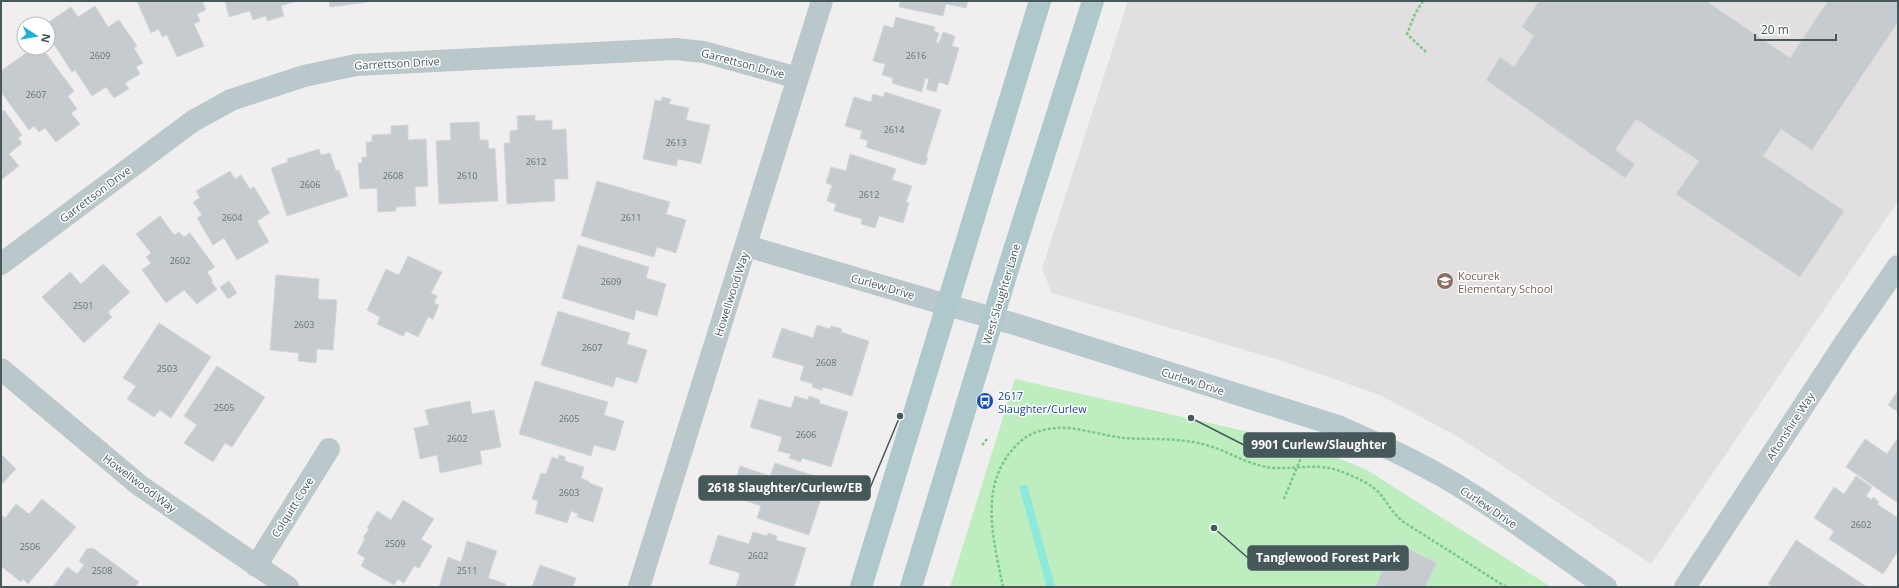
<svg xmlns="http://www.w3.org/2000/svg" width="1899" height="588" font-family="'Open Sans',sans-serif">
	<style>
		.education { fill: #e2dfe1 }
		.green { fill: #beedc0 }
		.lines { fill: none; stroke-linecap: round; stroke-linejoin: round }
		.stream { stroke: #8ce9dc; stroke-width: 8 }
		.building { fill: #c5cbce; stroke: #d2d7da }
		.path { stroke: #77ca85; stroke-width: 2.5; stroke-dasharray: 3 2; stroke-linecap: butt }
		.street { stroke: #bac8cb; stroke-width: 22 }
		.secondary { stroke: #b8c9cd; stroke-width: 22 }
		.primary { stroke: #afc8cc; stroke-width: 22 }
		.labels { text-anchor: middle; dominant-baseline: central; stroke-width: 3; stroke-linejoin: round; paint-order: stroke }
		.number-label { font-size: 9px; fill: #667578 }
		.street-label { font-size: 11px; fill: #47585b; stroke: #fff }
		.education-label { font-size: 11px; fill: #785e54; stroke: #fff; text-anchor: start }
		.transit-label { font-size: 11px; fill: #164399; stroke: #fff; text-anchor: start }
		.leader { fill: none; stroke: #47585b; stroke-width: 1.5 }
		.callout-dot { fill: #47585b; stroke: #fff; stroke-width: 1.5 }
		.callout { fill: #47585b; stroke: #47585b; stroke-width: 1.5 }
		.callout-label { font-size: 12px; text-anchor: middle; font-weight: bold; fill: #fff }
	</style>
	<rect width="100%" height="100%" fill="#f1eeef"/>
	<path class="education" d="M1128,1H1898V201L1651,564L1460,438L1380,395L1279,360L1052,293L1042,269Z"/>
	<path class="green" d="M1015,379L1306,445L1367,470L1551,587H950Z"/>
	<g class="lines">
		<path class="stream" d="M1024,489L1051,587"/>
	</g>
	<path class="building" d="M137,1H202L206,10L197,14L200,21L194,24L204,46L177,57L167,35L162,37L159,29L151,33Z
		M225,1H296L281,6L284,16L267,21L266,16L253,20L250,11L229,17Z
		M329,1H369V2L330,7Z
		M900,1H968L966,8L946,4L943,16L899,7Z
		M1539,1H1706L1790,58L1828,1H1898V22L1812,150L1781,129L1763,156L1844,211L1800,277L1676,194L1699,161L1636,119L1615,150L1635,164L1625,178L1486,80L1500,57L1514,67L1534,36L1522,27Z
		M95,6L108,27L119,20L137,46L134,48L143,63L136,67L140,74L125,83L129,89L114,98L106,87L92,96L75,70L72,72L51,40L54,38L48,29V24H46L71,7L78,17Z
		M896,17L935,27L934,31L939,33L936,42L939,43L943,32L955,36L952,46L959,48L948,85L939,82L936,92L926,89L929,79L925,78L922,92L892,83L893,78L882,75L885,64L873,61L884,25L893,28Z
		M33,48H42L74,91L68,96L77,109L71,113L80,124L56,142L45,128L39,132L34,126L29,130L1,92V71Z
		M885,92L941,110L926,157H928L926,164L923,165L866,147L868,141L860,138L862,131L845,126L854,97L871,102L873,94L883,97Z
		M662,97L671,99L669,104L689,108L686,120L710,125L701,164L678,159L676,166L643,159L655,100L661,101Z
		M4,110L22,135L18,138L22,143L9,154L19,166L1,180V112Z
		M535,115V121L552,120V130L566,129L568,179H554L555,201L507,204L504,143H510V131L518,130L517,116Z
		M479,122L480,140H488L489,149L495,148L498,201L439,204L436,141L451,140L450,123Z
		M408,125V140L426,139L428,186L415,187L416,206L396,207V211L378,212L377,188L360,189L358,163H362V157H367L366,142H372V135L391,134V126Z
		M319,149L321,155L330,153L336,171L339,170L348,196L287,216L271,168L288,162L287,159Z
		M850,154L896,169L892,180L912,186L906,202L909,203L903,223L879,216L875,228L861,224L862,219L834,211L836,204L827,201L832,185L826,183L831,167L846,171Z
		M230,171L235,179L241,175L250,189L254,187L270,213L257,221L269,242L237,260L224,238L213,245L197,218L202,215L193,202L200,198L196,191Z
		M597,181L670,202L666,214L686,220L676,253L657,247L654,257L581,236Z
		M160,216L174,235L179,232L184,237L190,233L215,267L207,272L213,281L211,282L217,289L197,304L184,290L166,303L142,270L151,263L146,257L151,253L136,234Z
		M578,245L649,267L646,278L666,284L657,316L636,310L634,320L562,298Z
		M408,256L442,272L431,293L437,296L434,303L439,305L433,319L428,317L418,337L406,331L403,336L377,324L380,317L367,310L386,269L399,275Z
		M103,264L130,292L108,312L112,317L84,343L42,297L70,272L81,284Z
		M276,275L319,279L318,299L337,300L333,350L317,349L316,363L298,361L299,353L270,350Z
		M229,281L237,293L228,299L220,287Z
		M558,311L630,333L627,344L647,350L637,383L616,377L613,387L541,365Z
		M159,323L211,357L171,418L160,410L154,417L127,399L136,386L123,378Z
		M817,325L830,329L831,326L842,329L841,332L869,341L852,396L823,387L822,390L812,387L813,384L800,380L804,366L772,357L782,328L813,338Z
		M217,366L265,397L232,447L225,443L213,462L184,443L197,425L184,416Z
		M535,381L608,402L604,415L624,421L615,451L594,445L591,456L519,434Z
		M1898,391V412L1888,405Z
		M795,396L808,400L809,396L820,400L819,403L848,412L831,467L802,458L801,462L789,458L791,454L778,451L782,437L750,427L759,399L791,408Z
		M470,401L472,414L494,410L501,447L480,451L482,464L440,473L437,455L420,459L414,428L429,425L425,410Z
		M1898,438V503L1846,467L1865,439L1887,454Z
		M1,454L16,469L1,485Z
		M559,455L565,457V461L584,467L581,478L590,482L589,483L603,488L593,522L577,517L578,514L571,511L567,523L535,513L538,501L532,499L541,473L546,474L552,457L558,459Z
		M775,463L827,480L809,535L757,518L761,506L731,496L740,466L770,476Z
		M1856,476L1872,487L1866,496L1872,500L1873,497L1879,502L1877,504L1898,518V551L1883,574L1829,539L1834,531L1814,518L1834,487L1844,494Z
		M42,499L76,527L28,584L23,579L21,582L1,566V515L5,518L16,504L29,514Z
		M403,500L434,519L421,539L432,546L419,568L414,566L404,583L398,579L394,585L361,566L365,558L357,553L365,539L363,538L369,529L367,528L377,511L391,520Z
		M753,532L767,536L768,533L777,536L776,540L806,548L794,587H736L740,573L709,564L718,535L749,544Z
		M1796,540L1867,587H1773L1768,584Z
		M467,541L497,551L488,578L506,584L505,587H439L448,557L461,562Z
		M1396,543L1437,563L1425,587H1375Z
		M93,548L139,582L135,587H53L67,567L77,574L84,565L79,561L87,549Z
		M540,565L576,578L573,587H532Z"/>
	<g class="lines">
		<path class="path" d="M1423,1L1415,14L1407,34L1426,52
			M982,445L987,439
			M1284,499L1306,445
			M1003,587C993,538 977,481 1020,442C1029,433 1043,429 1056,428C1074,426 1104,436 1125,438C1152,440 1178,437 1206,445C1229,451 1249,466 1274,468C1296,469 1317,463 1340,471C1353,476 1373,484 1381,495C1388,504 1393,513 1402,521L1506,587"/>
		<path class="street" d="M747,246L947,305
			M1,264L193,121L231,100L304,76L356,65L675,49L704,52L798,78
			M1,369L139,485L288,587
			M256,566L329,449
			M639,587L822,1
			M1685,587L1844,344L1898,266"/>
		<path class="secondary" d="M947,305L1018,325L1338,426C1384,446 1430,467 1473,495C1519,524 1562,556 1606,587"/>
		<path class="primary" d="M861,587L1040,1
			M911,587L1008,269L1093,1"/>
	</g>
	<defs>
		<g id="school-disc" transform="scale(0.9)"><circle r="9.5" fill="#8d6e63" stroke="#fff"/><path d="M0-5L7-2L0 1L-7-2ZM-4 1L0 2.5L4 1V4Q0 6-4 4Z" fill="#fff"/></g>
		<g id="bus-disc" transform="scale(0.9)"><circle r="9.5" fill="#1a4fb4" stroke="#fff"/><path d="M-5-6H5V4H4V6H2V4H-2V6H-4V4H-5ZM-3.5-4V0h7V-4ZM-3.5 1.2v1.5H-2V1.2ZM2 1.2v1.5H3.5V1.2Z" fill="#fff"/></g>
	</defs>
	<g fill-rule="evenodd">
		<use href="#school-disc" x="1445" y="281"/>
		<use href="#bus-disc" x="985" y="401"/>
	</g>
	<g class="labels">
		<g class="number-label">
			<text x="100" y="55">2609</text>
			<text x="916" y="55">2616</text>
			<text x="36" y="94">2607</text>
			<text x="894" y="129">2614</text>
			<text x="676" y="142">2613</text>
			<text x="536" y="161">2612</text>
			<text x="393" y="175">2608</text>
			<text x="467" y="175">2610</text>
			<text x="310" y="184">2606</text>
			<text x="869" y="194">2612</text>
			<text x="232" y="217">2604</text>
			<text x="631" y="217">2611</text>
			<text x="180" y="260">2602</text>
			<text x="611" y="281">2609</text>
			<text x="83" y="305">2501</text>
			<text x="304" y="324">2603</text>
			<text x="592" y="347">2607</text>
			<text x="826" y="362">2608</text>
			<text x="167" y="368">2503</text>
			<text x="224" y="407">2505</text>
			<text x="569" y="418">2605</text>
			<text x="806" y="434">2606</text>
			<text x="457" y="438">2602</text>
			<text x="569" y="492">2603</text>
			<text x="1861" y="524">2602</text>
			<text x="395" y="543">2509</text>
			<text x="30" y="546">2506</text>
			<text x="758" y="555">2602</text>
			<text x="102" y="570">2508</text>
			<text x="467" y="570">2511</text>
		</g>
		<g class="street-label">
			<text transform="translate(397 63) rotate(-3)">Garrettson Drive</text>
			<text transform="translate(743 63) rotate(15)">Garrettson Drive</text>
			<text transform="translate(95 194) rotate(-37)">Garrettson Drive</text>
			<text transform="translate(883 286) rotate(16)">Curlew Drive</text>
			<text transform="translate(731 294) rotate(-72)">Howellwood Way</text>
			<text transform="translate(1001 294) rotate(-73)">West Slaughter Lane</text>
			<text transform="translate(1193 381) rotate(18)">Curlew Drive</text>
			<text transform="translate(1790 426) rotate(-57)">Aftonshire Way</text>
			<text transform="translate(140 483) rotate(37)">Howellwood Way</text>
			<text transform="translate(292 507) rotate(-58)">Colquitt Cove</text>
			<text transform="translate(1489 507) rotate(34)">Curlew Drive</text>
		</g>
		<g class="education-label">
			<text x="1458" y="275">Kocurek<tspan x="1458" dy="13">Elementary School</tspan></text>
		</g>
		<g class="transit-label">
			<text x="998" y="395">2617<tspan x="998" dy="13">Slaughter/Curlew</tspan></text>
		</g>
	</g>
	<path class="leader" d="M1191 418L1244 445M900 416L870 488M1214 528L1248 558"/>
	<g class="callout-dot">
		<circle cx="1191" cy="418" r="4"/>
		<circle cx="900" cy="416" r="4"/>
		<circle cx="1214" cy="528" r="4"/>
	</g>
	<g class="callout">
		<rect x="1244" y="433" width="151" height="24" rx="4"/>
		<rect x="699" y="476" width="171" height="24" rx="4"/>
		<rect x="1248" y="546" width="160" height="24" rx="4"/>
	</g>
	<g class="callout-label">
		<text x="1319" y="449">9901 Curlew/Slaughter</text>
		<text x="785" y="492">2618 Slaughter/Curlew/EB</text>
		<text x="1328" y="562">Tanglewood Forest Park</text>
	</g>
	<rect width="1899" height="588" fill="none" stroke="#47585b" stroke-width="4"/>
	<g transform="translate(36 36) rotate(102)"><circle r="19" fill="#ffffff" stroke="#b5bcbd"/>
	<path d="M0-3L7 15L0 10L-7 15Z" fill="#1fb0da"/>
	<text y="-6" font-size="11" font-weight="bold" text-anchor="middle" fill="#47585b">N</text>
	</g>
	<path d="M1755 34v6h81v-6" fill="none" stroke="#47585b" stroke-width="2"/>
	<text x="1761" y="34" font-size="12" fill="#47585b" stroke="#ffffff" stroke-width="3" paint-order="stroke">20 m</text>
</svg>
